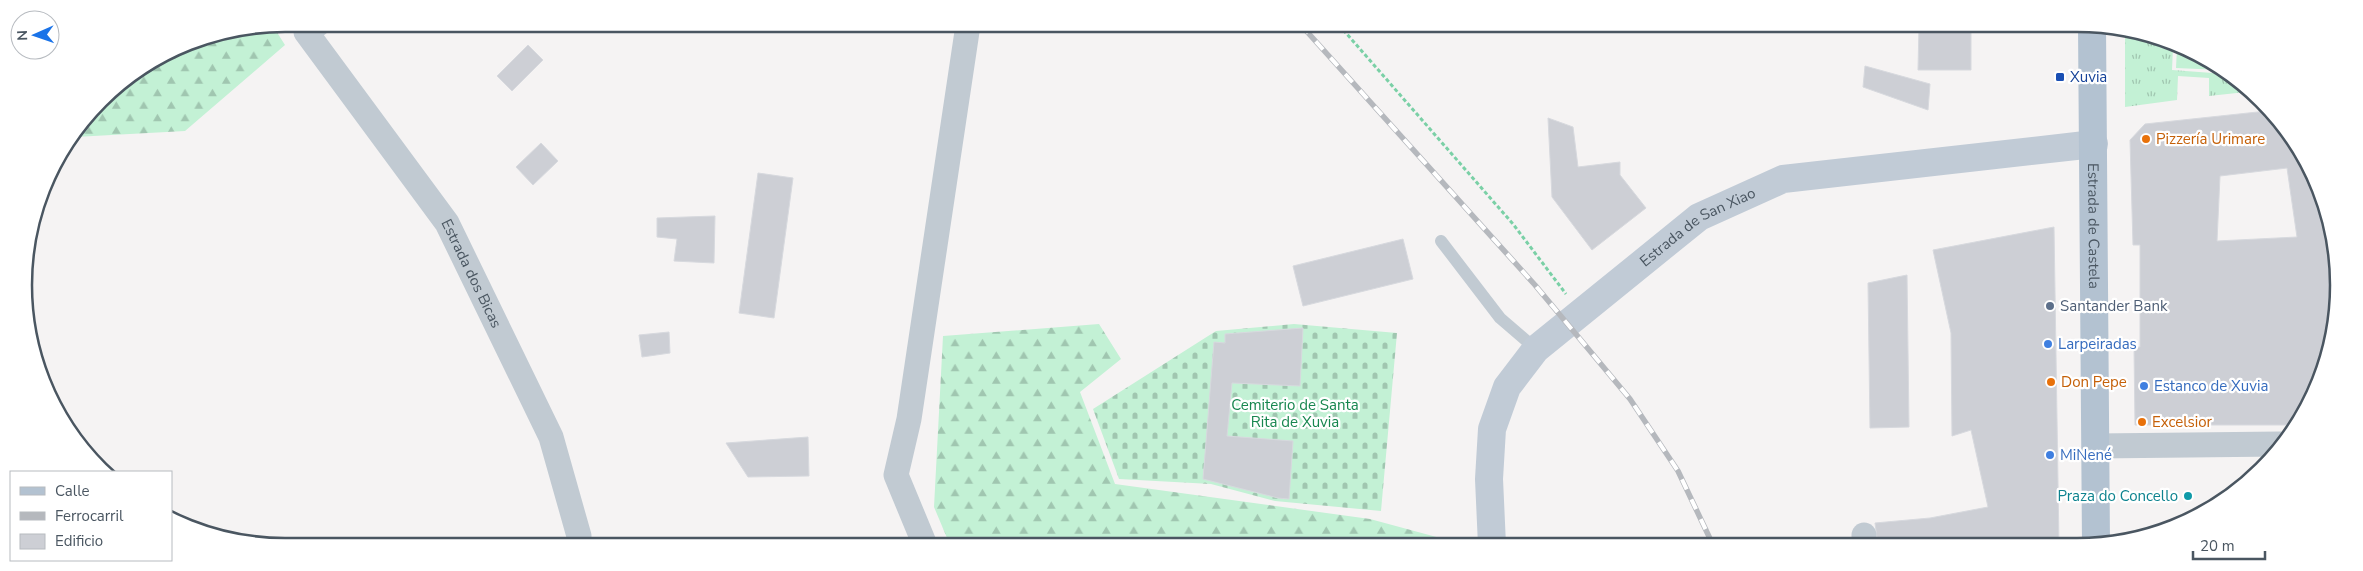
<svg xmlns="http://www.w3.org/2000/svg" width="2363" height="571" font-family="'Nunito Sans',sans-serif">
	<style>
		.grass { fill: url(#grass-tufts) }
		.forest { fill: url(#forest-firs) }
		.cemetery { fill: url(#cemetery-stones) }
		.pitch { fill: #c3f1d5 }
		.building { fill: #cdcfd5; stroke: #d7d9de; fill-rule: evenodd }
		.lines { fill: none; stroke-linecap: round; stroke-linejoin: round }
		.path { stroke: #7ad0a6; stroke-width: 3; stroke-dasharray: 4 2.5; stroke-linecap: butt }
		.lane { stroke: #c1cad2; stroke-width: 12 }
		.street { stroke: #c1cad2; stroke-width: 25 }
		.secondary { stroke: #c1cbd6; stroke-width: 28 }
		.primary { stroke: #b3c2d1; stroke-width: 28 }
		.rail-casing { stroke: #b5b8bd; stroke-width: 5.5 }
		.rail { stroke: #fff; stroke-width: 4; stroke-dasharray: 11; stroke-linecap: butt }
		.transit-dot { fill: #1a4fb4; stroke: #fff; stroke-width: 2 }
		.food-dot { fill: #e8710a; stroke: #fff; stroke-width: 2 }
		.service-dot { fill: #5c6f8a; stroke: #fff; stroke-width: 2 }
		.shop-dot { fill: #3f7fe0; stroke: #fff; stroke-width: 2 }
		.culture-dot { fill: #0f9aa8; stroke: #fff; stroke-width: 2 }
		.labels { text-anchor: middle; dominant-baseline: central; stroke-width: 4.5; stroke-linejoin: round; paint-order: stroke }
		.transit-label { font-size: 15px; fill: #164399; stroke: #fff; text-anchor: start }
		.food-label { font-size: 15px; fill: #c56008; stroke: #fff; text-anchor: start }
		.street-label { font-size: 15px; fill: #4a5661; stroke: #fff }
		.service-label { font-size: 15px; fill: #4e5e75; stroke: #fff; text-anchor: start }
		.shop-label { font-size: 15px; fill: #366cbe; stroke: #fff; text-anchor: start }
		.park-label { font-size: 15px; fill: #17864f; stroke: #fff }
		.culture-label { font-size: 15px; fill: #0d838f; stroke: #fff; text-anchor: end }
		.rim { fill: none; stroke: #4a5661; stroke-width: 2.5 }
	</style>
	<defs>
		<pattern id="grass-tufts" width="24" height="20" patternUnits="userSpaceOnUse" patternTransform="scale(1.25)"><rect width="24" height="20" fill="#c3f1d5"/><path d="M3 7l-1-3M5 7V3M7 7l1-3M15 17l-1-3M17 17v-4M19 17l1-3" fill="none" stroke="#a0c6b0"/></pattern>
		<pattern id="forest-firs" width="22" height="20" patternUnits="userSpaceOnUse" patternTransform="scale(1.25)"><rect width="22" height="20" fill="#c3f1d5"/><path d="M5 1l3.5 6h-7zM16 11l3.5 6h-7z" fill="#a0c6b0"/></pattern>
		<pattern id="cemetery-stones" width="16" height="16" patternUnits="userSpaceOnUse" patternTransform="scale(1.25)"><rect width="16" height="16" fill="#c3f1d5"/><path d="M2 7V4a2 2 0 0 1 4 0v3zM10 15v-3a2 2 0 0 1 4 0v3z" fill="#a0c6b0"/></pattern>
	</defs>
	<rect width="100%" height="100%" fill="#f5f3f3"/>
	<path class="grass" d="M2125,31L2173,47L2172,70L2226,74L2246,92L2209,96V78L2178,76L2177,100L2125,107Z"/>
	<path class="forest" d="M273,26L285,45L185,131L75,137L113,89L186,44Z
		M1099,324L1121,359L1080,392L1115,484L1370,519L1466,545H950L934,507L943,336Z"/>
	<path class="cemetery" d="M1294,324L1397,333L1381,511L1275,501L1211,484L1119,479L1093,409L1216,331Z"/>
	<path class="pitch" d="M2177,48L2209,59L2221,70L2176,68Z"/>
	<path class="building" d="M1919,26H1971V70H1918Z
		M528,45L543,60L512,91L497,76Z
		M1865,66L1930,84L1928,110L1863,87Z
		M2267,111L2285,126L2330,218L2337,320L2312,402L2295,425H2135L2134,347H2140V245H2133L2130,140L2145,124ZM2287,168L2297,237L2217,241L2220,176Z
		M1548,118L1573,127L1578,167L1620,162V175L1646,208L1592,250L1552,197Z
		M541,143L558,161L533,185L516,167Z
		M758,173L793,178L774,318L739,313Z
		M715,216L714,263L674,261L677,239L657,237V218Z
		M2054,227L2059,545H1878L1875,523L1930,518L1988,507L1971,430L1952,436L1951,333L1933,250Z
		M1403,239L1413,279L1303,306L1293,266Z
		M1907,275L1909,427L1870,428L1868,283Z
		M1303,328L1300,386L1232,383L1227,436L1293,441L1289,499L1278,498L1203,479L1214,342L1225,343V334Z
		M669,332L670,353L642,357L639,335Z
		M808,437L809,476L748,477L726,443Z"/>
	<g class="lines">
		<path class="path" d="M1339,25L1513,224L1566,294"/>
		<path class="lane" d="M1441,241L1500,318L1536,349"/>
		<g class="street">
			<path id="s1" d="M318,24L306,32L447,223L551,437L579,536V545"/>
			<path d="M2096,446L2281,444"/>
			<path d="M1864,535V545"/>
			<path d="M925,545L896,475L909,419L968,25"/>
		</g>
		<path class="secondary" id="s2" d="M1492,545L1489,479L1492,429L1507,387L1536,349L1699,217L1783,179L2094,144"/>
		<path class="primary" id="s3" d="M2092,26L2096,545"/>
		<g class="rail-casing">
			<path id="rail" d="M1301,25L1535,285L1630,399L1678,471L1713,545"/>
		</g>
		<use href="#rail" class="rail"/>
	</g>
	<rect class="transit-dot" x="2055" y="72" width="10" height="10" rx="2.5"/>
	<g class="food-dot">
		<circle cx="2146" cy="139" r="5"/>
		<circle cx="2051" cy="382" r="5"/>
		<circle cx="2142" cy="422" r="5"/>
	</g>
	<circle class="service-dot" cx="2050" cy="306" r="5"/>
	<g class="shop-dot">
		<circle cx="2048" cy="344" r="5"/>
		<circle cx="2144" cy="386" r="5"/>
		<circle cx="2050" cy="455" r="5"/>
	</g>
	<circle class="culture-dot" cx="2188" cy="496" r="5"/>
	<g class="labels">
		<g class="transit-label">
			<text x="2070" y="77">Xuvia</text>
		</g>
		<g class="food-label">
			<text x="2156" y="139">Pizzería Urimare</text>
			<text x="2061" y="382">Don Pepe</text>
			<text x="2152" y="422">Excelsior</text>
		</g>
		<g class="street-label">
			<text stroke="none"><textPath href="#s3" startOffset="200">Estrada de Castela</textPath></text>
			<text stroke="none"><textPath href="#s2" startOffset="412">Estrada de San Xiao</textPath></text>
			<text stroke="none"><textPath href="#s1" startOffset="308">Estrada dos Bicas</textPath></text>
		</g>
		<g class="service-label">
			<text x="2060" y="306">Santander Bank</text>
		</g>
		<g class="shop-label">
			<text x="2058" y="344">Larpeiradas</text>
			<text x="2154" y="386">Estanco de Xuvia</text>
			<text x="2060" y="455">MiNené</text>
		</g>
		<g class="park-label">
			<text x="1295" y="405">Cemiterio de Santa<tspan x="1295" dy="17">Rita de Xuvia</tspan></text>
		</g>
		<g class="culture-label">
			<text x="2178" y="496">Praza do Concello</text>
		</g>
	</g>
	<path d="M0 0H2363V571H0ZM285 32H2077A253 253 0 0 1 2330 285V285A253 253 0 0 1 2077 538H285A253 253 0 0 1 32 285V285A253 253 0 0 1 285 32Z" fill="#fff" fill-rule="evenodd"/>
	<path class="rim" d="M285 32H2077A253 253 0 0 1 2330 285V285A253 253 0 0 1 2077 538H285A253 253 0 0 1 32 285V285A253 253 0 0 1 285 32Z"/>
	<rect x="10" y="471" width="162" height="90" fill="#ffffff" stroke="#b7bbc0"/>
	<rect x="20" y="487" width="25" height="8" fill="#b3c2d1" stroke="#b7bbc0"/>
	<text x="55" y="496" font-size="15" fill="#4a5661">Calle</text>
	<rect x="20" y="512" width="25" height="8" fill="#b5b8bd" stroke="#b7bbc0"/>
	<text x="55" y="521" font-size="15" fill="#4a5661">Ferrocarril</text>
	<rect x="20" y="534" width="25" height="15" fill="#cdcfd5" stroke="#b7bbc0"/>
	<text x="55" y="546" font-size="15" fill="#4a5661">Edificio</text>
	<g transform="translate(35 35) rotate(268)"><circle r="24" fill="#ffffff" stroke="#b7bbc0"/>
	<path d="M0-4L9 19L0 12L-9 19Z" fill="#1a73e8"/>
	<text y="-8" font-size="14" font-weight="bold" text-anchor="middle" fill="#4a5661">N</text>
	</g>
	<path d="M2193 551v8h72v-8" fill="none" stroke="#4a5661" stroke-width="2.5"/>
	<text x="2200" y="551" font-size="15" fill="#4a5661" stroke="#ffffff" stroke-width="4" paint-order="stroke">20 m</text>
</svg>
